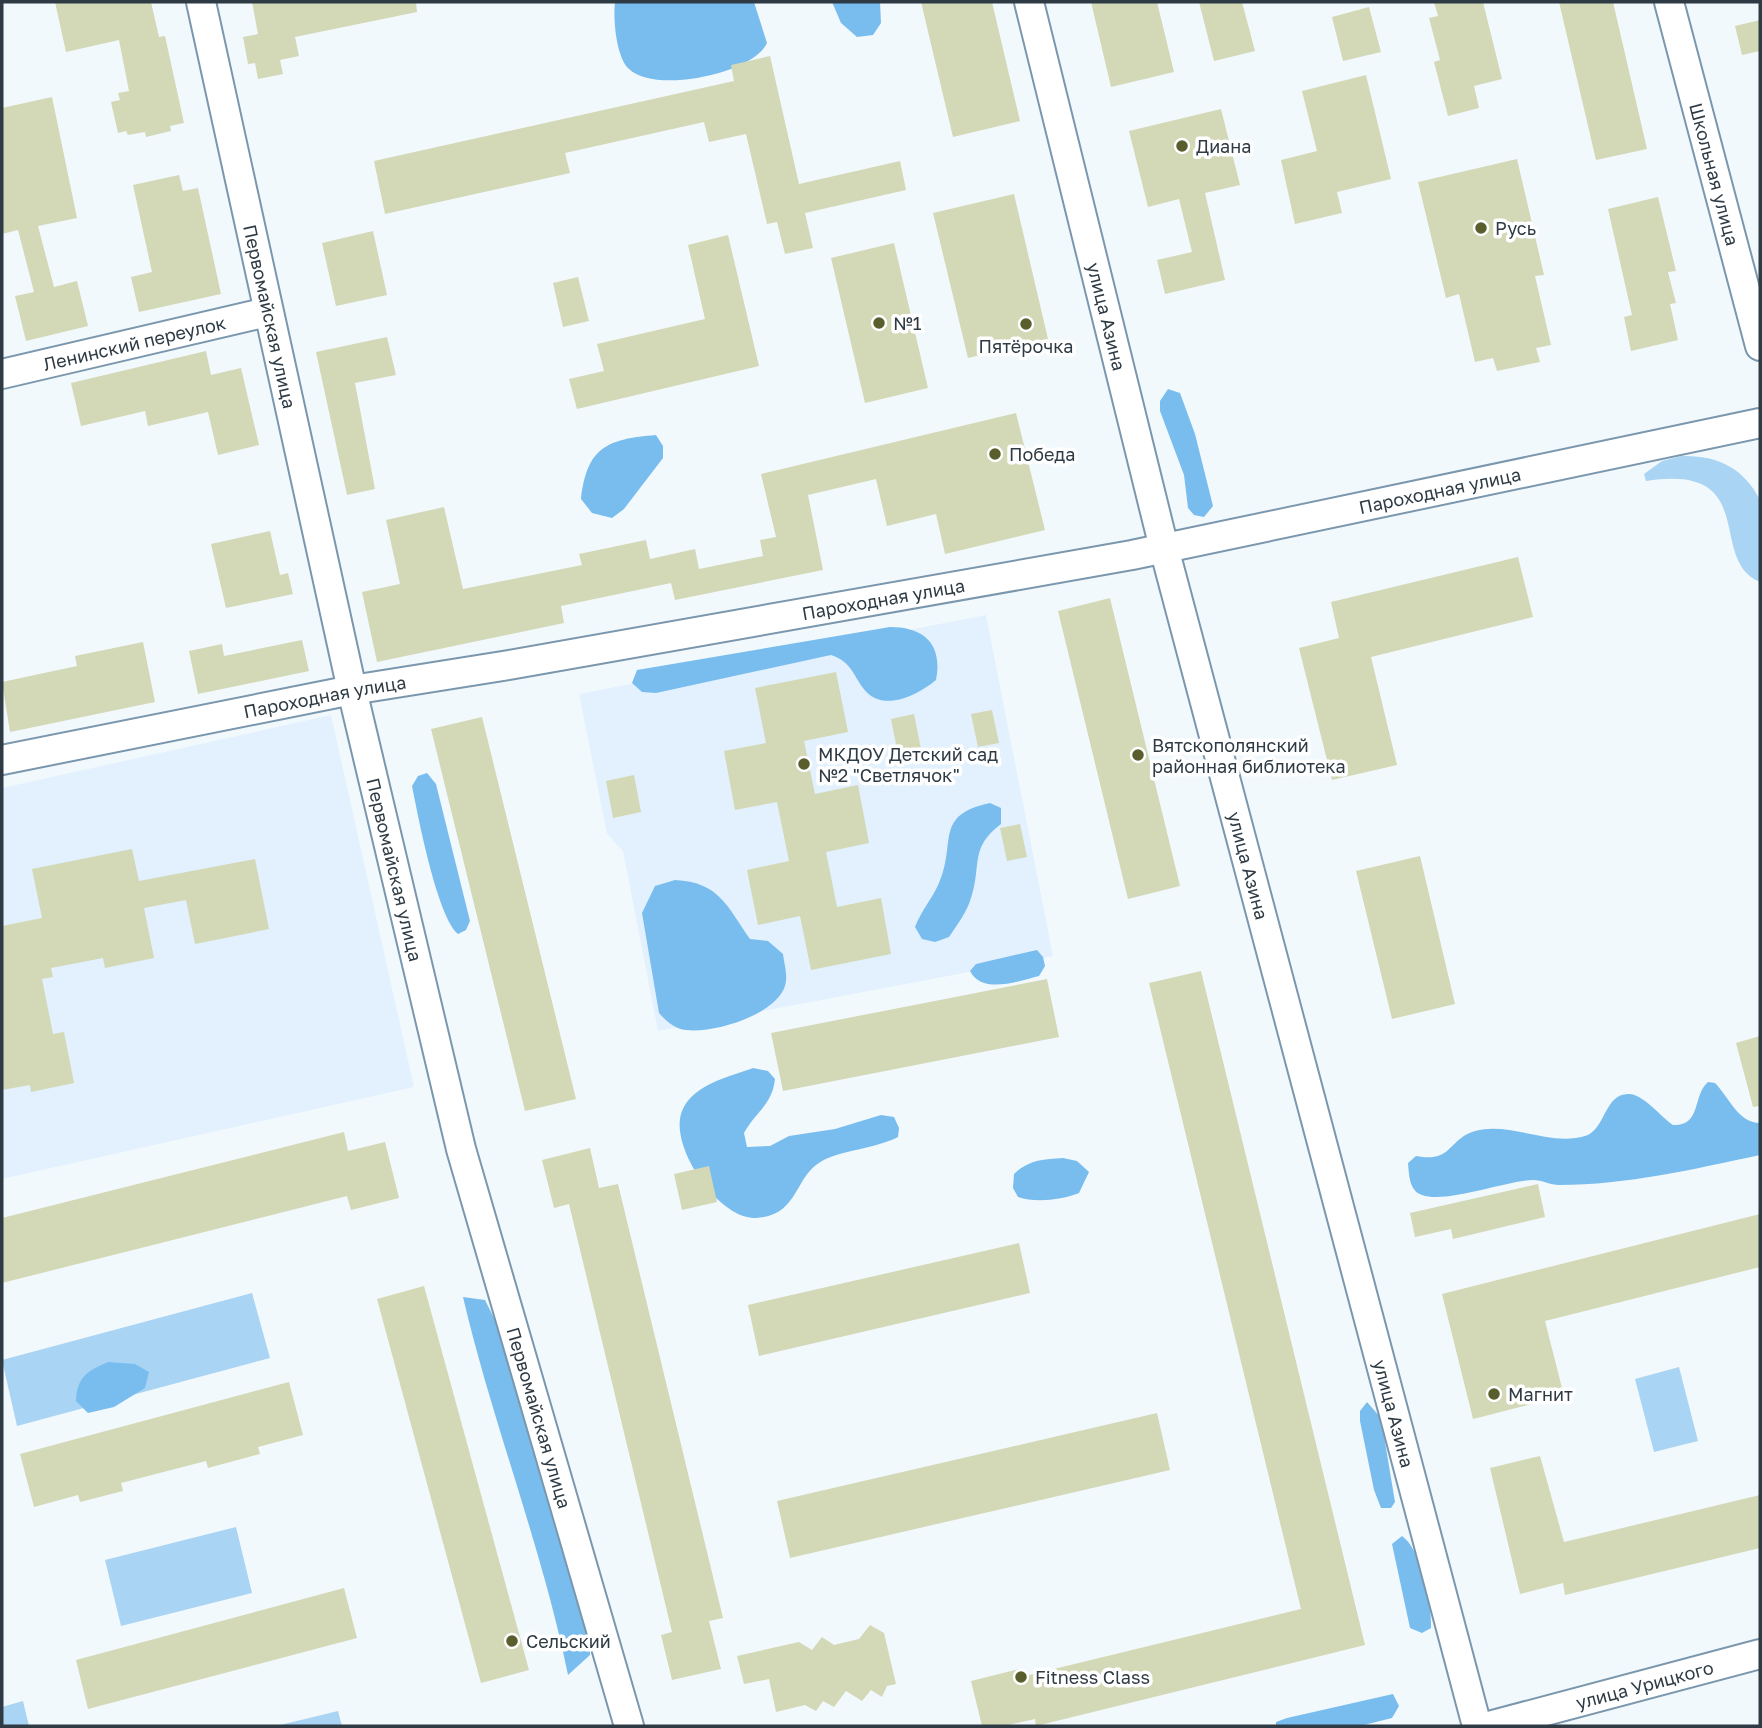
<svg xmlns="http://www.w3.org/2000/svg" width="1762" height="1728" font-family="'Golos Text',sans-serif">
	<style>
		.built { fill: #e2f1fd }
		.green { fill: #aad4f3 }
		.forest { fill: #79bdef }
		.building { fill: #d3d8b6 }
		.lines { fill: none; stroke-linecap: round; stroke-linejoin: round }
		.minor-casing { stroke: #7b97ad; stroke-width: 32 }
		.minor { stroke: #fff; stroke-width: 28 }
		.poi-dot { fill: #595e2c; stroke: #fff; stroke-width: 2.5 }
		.labels { text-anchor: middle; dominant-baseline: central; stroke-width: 7; stroke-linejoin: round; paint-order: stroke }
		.poi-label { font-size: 18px; fill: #2f3b44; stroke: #fff; text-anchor: start }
		.street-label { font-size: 18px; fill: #2f3b44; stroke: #fff }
	</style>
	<rect width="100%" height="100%" fill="#f2f9fd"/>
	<path class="built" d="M986,615L1053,956L658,1031L623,851L607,834L579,694Z
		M331,715L414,1087L2,1179V788Z"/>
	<path class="green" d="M1682,456C1717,455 1744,468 1760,500V582C1706,560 1762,463 1646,481L1644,474L1662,461Z
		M252,1293L270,1358L17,1426L2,1360Z
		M1679,1367L1698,1441L1654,1452L1635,1379Z
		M236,1527L252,1593L121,1626L105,1560Z
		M23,1701L29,1726H2V1707Z
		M338,1711L342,1726H276Z"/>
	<path class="forest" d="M615,2H754L767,43C753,74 654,94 629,69C616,57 613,19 615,2Z
		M832,2H880L881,23L873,35L857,37L841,23Z
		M1168,389L1180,393L1195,434L1213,506L1204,517L1194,515L1188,508L1184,475L1160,411V401Z
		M656,435L663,446V458L624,509L612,518L592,513L581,499C587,447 607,439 656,435Z
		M890,627C924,627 943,644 936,680C918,695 882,714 863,688C852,673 851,662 831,655L656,693L642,692L632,683L637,670Z
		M427,773L436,784L470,921L466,930L458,934C437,916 418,816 412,786L418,776Z
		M990,803L1001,808V824C969,848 982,865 971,898C967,912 957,925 949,937L935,942L922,939L915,927C921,911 932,899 939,883C957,843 933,815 990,803Z
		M675,880C719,882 727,906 750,939L768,941L783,954C784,962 787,973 786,981C783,1013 714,1034 686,1030C675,1029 666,1021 659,1013L642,913L655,886Z
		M1037,950L1043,957L1045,966L1039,976C1019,981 982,995 970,971L976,964Z
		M753,1068L768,1071L775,1079C772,1105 757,1110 744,1133L747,1147L770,1146L789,1136L835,1129L881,1115L894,1117L899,1128L898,1137C874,1149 842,1150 822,1161C794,1176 799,1216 756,1218C719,1220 668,1146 682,1111C693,1084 729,1077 753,1068Z
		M1708,1082L1715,1083C1729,1097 1738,1123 1760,1123V1155C1694,1169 1627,1185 1559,1185C1550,1185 1542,1180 1533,1180C1505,1181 1446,1204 1422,1195C1409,1191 1409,1174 1408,1163L1416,1156C1451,1163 1448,1141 1472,1132C1508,1120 1549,1147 1585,1136C1606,1130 1604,1092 1630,1094C1645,1096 1660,1116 1673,1125C1702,1126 1692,1096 1708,1082Z
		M1063,1158L1077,1161L1089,1172L1079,1193C1062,1200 1035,1203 1018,1197L1013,1188L1014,1174C1028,1160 1044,1159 1063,1158Z
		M463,1297L485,1300L508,1346L590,1617V1655L568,1675C542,1547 493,1425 463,1297Z
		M108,1362L135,1364L149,1372L145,1388L114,1407L88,1413L76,1401C77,1377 87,1371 108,1362Z
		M1367,1402L1381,1418L1395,1502L1391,1508H1381L1374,1490L1360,1421V1411Z
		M1402,1536C1422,1550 1432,1604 1431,1628L1422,1633L1410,1628L1392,1544Z
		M1393,1694L1399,1706L1392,1718L1360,1726H1276V1722L1287,1718Z"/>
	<path class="building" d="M55,2H151L159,37L165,36L184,123L170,126L171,131L146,137L145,132L128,135L126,131L118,133L111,102L120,100L118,93L129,91L119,40L66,52Z
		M252,2H416L417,12L295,37L299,56L280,60L283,74L258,79L255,63L248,64L243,37L258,34Z
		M921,2H992L1020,121L953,137Z
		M1091,2H1157L1174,72L1111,87Z
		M1199,2H1242L1255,51L1214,61Z
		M1434,2H1483L1502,79L1474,86L1479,108L1448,116L1434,62L1440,60L1429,18L1438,16Z
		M1559,2H1613L1647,149L1596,160Z
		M1369,7L1381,52L1343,61L1332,17Z
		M1760,20V51L1742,55L1735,26Z
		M770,56L799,184L900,161L906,190L805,213L813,248L785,254L777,222L767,224L746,134L709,142L704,122L565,153L570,173L385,214L374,161L734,81L731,65Z
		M1366,75L1391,179L1337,192L1342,213L1295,224L1281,160L1317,151L1302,91Z
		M52,97L77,218L38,226L54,287L77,281L88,326L26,341L15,296L34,292L18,230L2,234V108Z
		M1221,109L1240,185L1205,193L1225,280L1165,294L1157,260L1192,252L1179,199L1148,207L1129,131Z
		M1517,159L1544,275L1535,276L1551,345L1536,348L1540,362L1497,371L1493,358L1475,362L1459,294L1446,298L1418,182Z
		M179,175L183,191L198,188L221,294L139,312L131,277L152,272L133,185Z
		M1014,194L1048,339L968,358L933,213Z
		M1658,197L1676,271L1668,272L1676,303L1670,304L1678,340L1631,351L1624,317L1632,315L1608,209Z
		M373,231L387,295L336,306L322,243Z
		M728,235L759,366L577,409L569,379L604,371L597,344L705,319L688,245Z
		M894,243L928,388L865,403L831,258Z
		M578,277L589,321L563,327L553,283Z
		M387,337L396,375L355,383L375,489L347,495L316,352Z
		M206,351L211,375L241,368L259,445L218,455L208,412L148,426L145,411L81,426L71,383Z
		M1016,413L1045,530L945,554L936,514L887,526L876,479L808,495L823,570L675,600L671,583L561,606L564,623L377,662L362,592L400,584L386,520L444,507L463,589L582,565L579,554L646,540L650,559L695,549L699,569L763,556L760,540L776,537L761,474Z
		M270,531L280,575L288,573L293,594L226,608L211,544Z
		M1518,557L1533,617L1371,657L1397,765L1332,780L1299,648L1339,638L1331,602Z
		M1110,598L1180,886L1128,899L1058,611Z
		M302,640L309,671L198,694L189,651L222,644L224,656Z
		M143,642L155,702L10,732L2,682L77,666L75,656Z
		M836,672L848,732L804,741L815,794L858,785L869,843L826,852L837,907L881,898L891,954L811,970L800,916L758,925L747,870L789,861L777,802L735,810L724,751L766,743L755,688Z
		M992,710L999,743L978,747L971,714Z
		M914,714L922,754L899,759L891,719Z
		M482,717L576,1099L525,1111L431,729Z
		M634,775L641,812L613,818L606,781Z
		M1020,824L1027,857L1007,861L1000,828Z
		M132,849L139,881L255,859L269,929L195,944L186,900L144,908L154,958L105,968L103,958L51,968L53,977L42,979L53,1034L64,1032L74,1083L31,1092L30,1085L2,1090V926L42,918L32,869Z
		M1420,856L1455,1004L1392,1019L1356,871Z
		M1201,971L1365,1645L1036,1726L1035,1719L1004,1726H982L971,1681L1019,1669L1021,1677L1301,1609L1149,983Z
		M1047,979L1059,1037L783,1091L771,1033Z
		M1760,1036V1106L1753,1107L1736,1043Z
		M344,1132L348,1151L385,1142L399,1198L351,1210L347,1196L2,1283V1218Z
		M590,1148L599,1188L618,1184L723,1618L709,1621L721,1669L672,1680L661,1635L672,1632L569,1204L554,1208L542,1160Z
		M709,1166L717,1202L682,1210L674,1174Z
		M1538,1184L1545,1217L1453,1239L1451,1229L1415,1237L1410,1213Z
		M1760,1214V1267L1545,1321L1564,1396L1473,1419L1442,1294Z
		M1019,1243L1030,1293L759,1356L748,1305Z
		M424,1286L529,1670L481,1683L377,1299Z
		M289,1382L303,1435L258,1447L260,1454L208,1468L206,1461L121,1483L123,1491L80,1502L78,1495L34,1507L20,1454Z
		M1157,1413L1170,1470L790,1558L777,1501Z
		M1540,1456L1564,1542L1760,1495V1548L1565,1595L1563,1583L1520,1594L1490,1468Z
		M344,1588L357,1638L88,1709L76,1660Z
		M870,1625L884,1633L896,1684L887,1686L882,1697L871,1690L862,1701L846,1691L834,1707L823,1701L816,1711L805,1705L776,1712L769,1679L744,1684L737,1656L799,1642L812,1650L822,1637L834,1645L859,1639Z"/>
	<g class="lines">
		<g class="minor-casing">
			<g id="minor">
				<path id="s1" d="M201,2L352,690L461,1149L629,1726"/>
				<path id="s2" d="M1029,2L1164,548L1477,1726"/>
				<path id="s3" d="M1669,2L1760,346"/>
				<path id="s4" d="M2,374L267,312"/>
				<path id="s5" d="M2,760L352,690L509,665L1132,555L1760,423"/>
				<path id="s6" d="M1489,1726L1760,1654"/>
			</g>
		</g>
		<use href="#minor" class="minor"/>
	</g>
	<g class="poi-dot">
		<circle cx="1182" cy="146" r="7"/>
		<circle cx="1481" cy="228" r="7"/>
		<circle cx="879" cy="323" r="7"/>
		<circle cx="1026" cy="324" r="7"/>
		<circle cx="995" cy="454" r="7"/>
		<circle cx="1138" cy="755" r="7"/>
		<circle cx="804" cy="764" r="7"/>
		<circle cx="1494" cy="1394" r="7"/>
		<circle cx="512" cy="1641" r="7"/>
		<circle cx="1021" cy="1677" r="7"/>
	</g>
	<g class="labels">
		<g class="poi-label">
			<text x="1196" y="146">Диана</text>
			<text x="1495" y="228">Русь</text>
			<text x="893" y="323">№1</text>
			<text x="1026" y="346" text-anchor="middle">Пятёрочка</text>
			<text x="1009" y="454">Победа</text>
			<text x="1152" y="745">Вятскополянский<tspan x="1152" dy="21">районная библиотека</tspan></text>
			<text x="818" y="754">МКДОУ Детский сад<tspan x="818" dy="21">№2 "Светлячок"</tspan></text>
			<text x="1508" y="1394">Магнит</text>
			<text x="526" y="1641">Сельский</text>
			<text x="1035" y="1677">Fitness Class</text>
		</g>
		<g class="street-label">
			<text stroke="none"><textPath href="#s3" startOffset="178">Школьная улица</textPath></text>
			<text stroke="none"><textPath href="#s1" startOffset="322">Первомайская улица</textPath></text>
			<text stroke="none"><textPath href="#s2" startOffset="324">улица Азина</textPath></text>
			<text stroke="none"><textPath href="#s4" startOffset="136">Ленинский переулок</textPath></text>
			<text stroke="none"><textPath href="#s5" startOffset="1463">Пароходная улица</textPath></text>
			<text stroke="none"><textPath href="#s5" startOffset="896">Пароходная улица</textPath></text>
			<text stroke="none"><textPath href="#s5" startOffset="329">Пароходная улица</textPath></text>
			<text stroke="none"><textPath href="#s2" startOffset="891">улица Азина</textPath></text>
			<text stroke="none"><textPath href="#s1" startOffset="889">Первомайская улица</textPath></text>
			<text stroke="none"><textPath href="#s2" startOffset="1458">улица Азина</textPath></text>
			<text stroke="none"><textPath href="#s1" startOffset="1456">Первомайская улица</textPath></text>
			<text stroke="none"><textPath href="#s6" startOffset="161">улица Урицкого</textPath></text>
		</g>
	</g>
	<rect width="1762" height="1728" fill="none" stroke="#2f3b44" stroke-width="7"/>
</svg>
